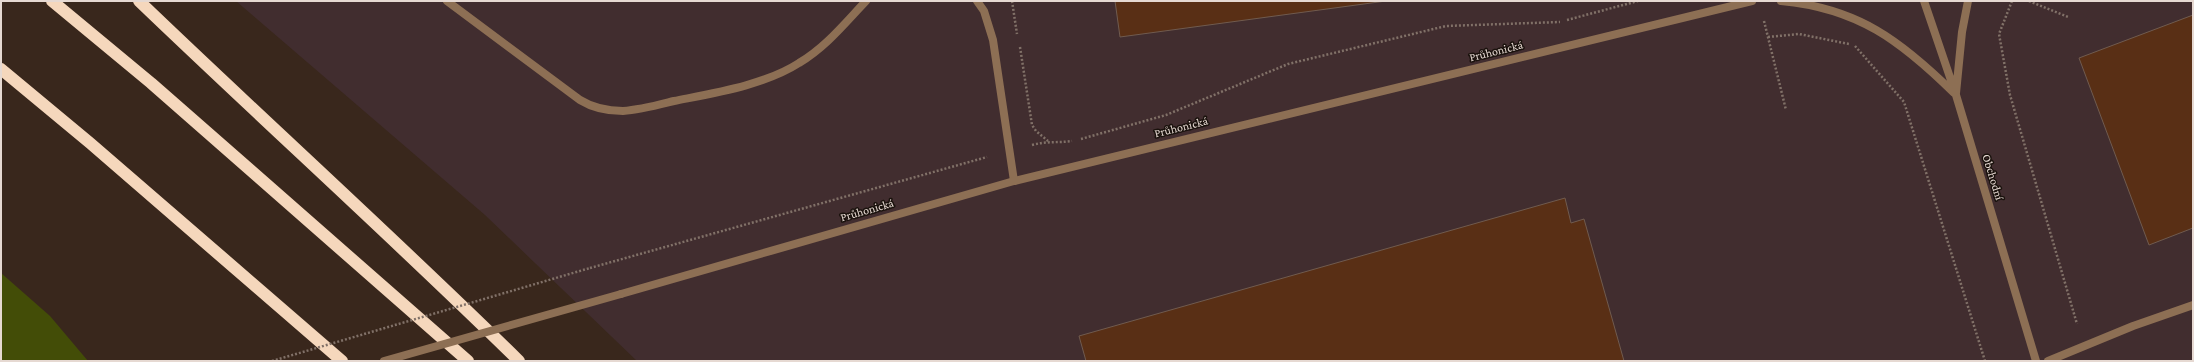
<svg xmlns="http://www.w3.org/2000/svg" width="2194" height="362" font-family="'Crimson Pro',serif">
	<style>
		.commercial { fill: #412d2f }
		.green { fill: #434d07 }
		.building { fill: #592f15; stroke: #705b4f }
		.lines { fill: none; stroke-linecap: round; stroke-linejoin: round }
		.path { stroke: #817168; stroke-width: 2.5; stroke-dasharray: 2 2; stroke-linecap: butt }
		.service { stroke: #8d6f54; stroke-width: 8 }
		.minor { stroke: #8d6f54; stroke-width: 8 }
		.tertiary { stroke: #8d6f54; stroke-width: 8 }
		.motorway { stroke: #f5d7bc; stroke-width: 12 }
		.path-bridge { stroke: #817168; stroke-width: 2.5; stroke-dasharray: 2 2; stroke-linecap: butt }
		.tertiary-bridge { stroke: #8d6f54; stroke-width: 8 }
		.labels { text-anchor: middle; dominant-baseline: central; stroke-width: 3; stroke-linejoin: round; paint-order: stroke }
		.street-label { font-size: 12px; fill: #e6d9d2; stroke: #1a120d }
	</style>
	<rect width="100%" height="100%" fill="#39271c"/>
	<path class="commercial" d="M236,1H2193V361H637L485,215Z"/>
	<path class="green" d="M1,273L50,316L88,361H1Z"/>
	<path class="building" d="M1115,1H1386L1120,37Z
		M2193,15V228L2149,245L2079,58Z
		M1565,198L1571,223L1584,219L1624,361H1086L1079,336Z"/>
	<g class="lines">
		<path class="path" d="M1012,1L1017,34
			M2012,1L1999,34L2010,95L2077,324
			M2029,1L2068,17
			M1567,20L1638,1
			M1764,21L1786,110
			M1768,37L1799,34L1849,44
			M1855,46L1904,102L1985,361
			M1020,47L1032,125L1036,131L1048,141
			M1081,139L1166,115L1288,64L1446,26L1560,22
			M1032,145C1046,141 1058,143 1072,141
			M590,268L987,157"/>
		<path class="service" d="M2048,361L2133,326L2193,305"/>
		<path class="minor" d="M447,1L580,100C593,108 608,111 623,111C640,110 658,105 674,101C714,93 765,85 799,63C826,47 845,23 866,1
			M977,1L984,11L993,40L1014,181"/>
		<path class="tertiary" d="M1781,1C1858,8 1901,41 1954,93
			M1924,1L1956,95L2036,361
			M1956,93L1962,32L1968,1
			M621,294L1014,181L1752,1"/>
		<path class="motorway" d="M52,1L151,83L468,361
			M139,1C265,122 395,239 519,361
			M1,69L90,143L342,361"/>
		<path class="path-bridge" d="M272,361L590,268"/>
		<path class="tertiary-bridge" d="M384,361L621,294"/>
	</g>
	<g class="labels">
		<g class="street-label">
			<text transform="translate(1496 51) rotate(-14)">Průhonická</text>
			<text transform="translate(1181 127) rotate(-14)">Průhonická</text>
			<text transform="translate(1993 177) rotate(73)">Obchodní</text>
			<text transform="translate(867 210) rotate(-16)">Průhonická</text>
		</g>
	</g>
	<rect width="2194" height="362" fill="none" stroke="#e6d9d2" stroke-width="4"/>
</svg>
